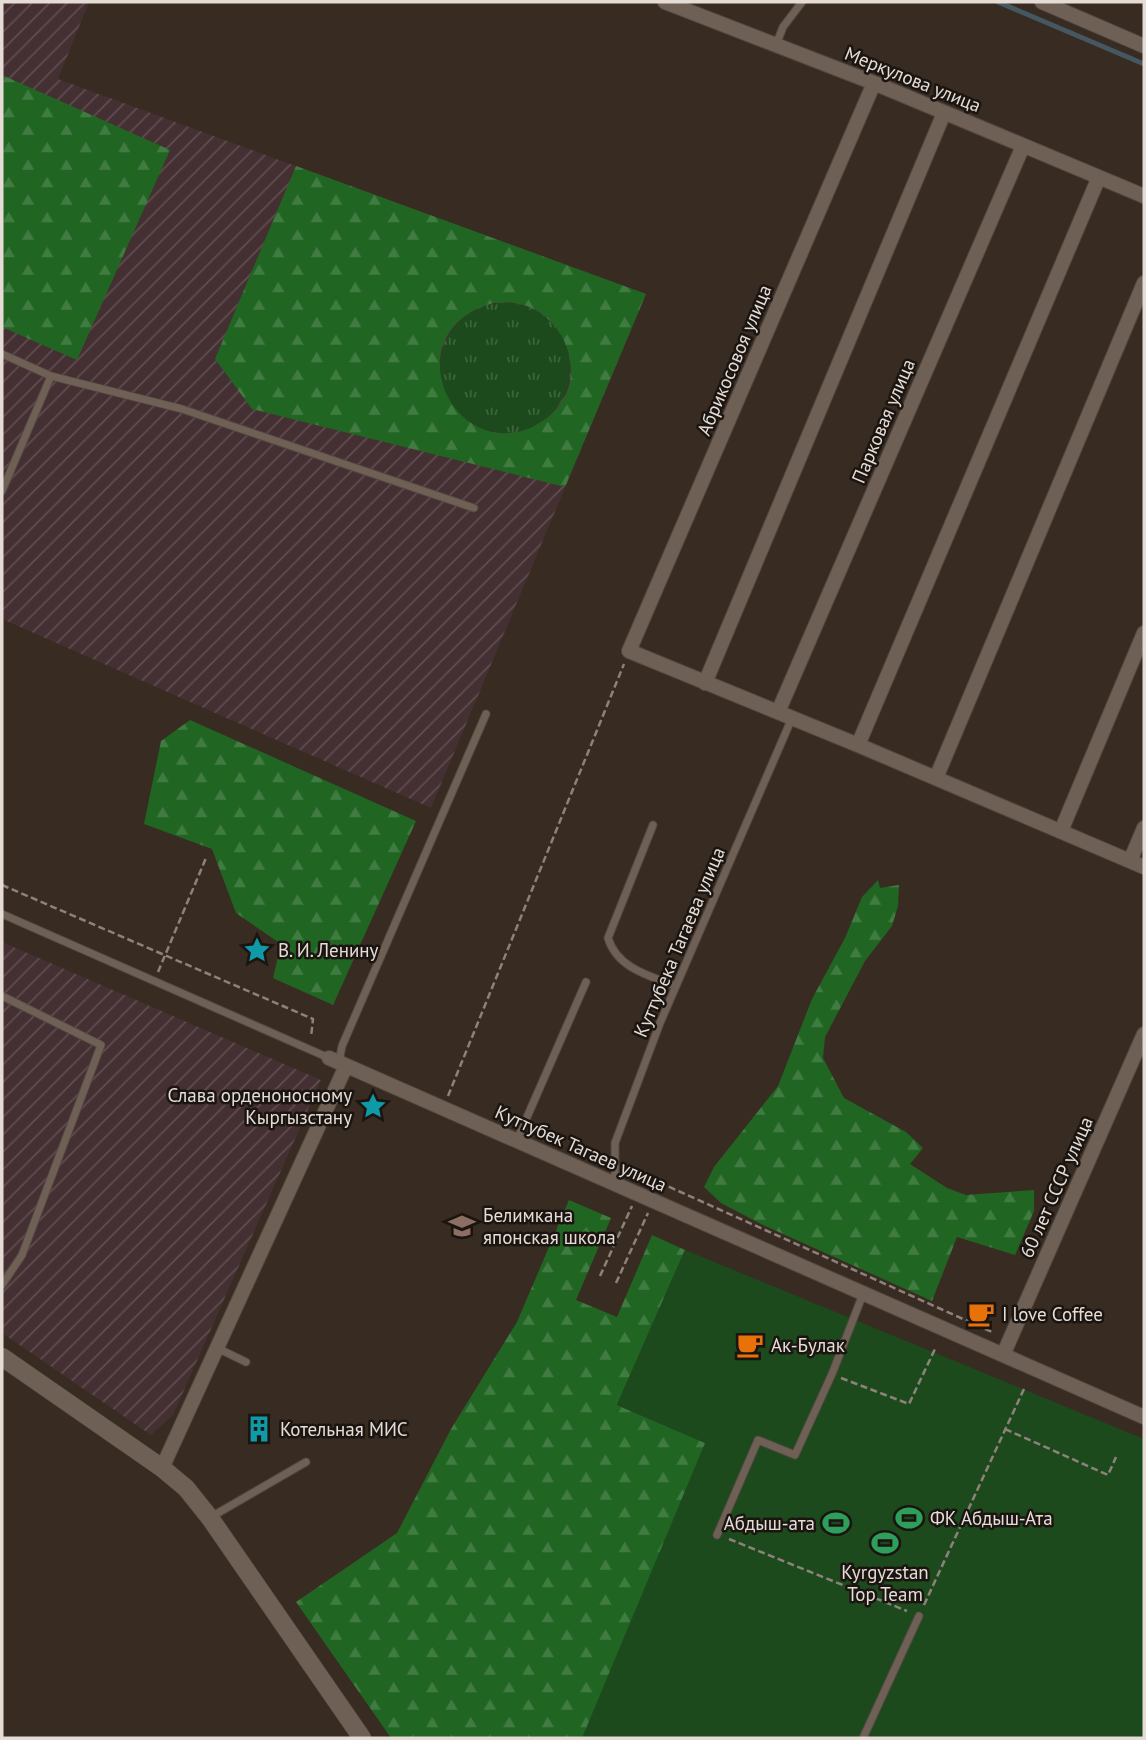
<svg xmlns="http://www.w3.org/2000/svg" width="1146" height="1740" font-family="'PT Sans',sans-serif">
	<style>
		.industrial { fill: url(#industrial-furrows) }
		.grass { fill: url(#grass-tufts) }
		.forest { fill: url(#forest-firs); fill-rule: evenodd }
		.park { fill: #1d4a1d }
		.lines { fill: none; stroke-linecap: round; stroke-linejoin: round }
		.stream { stroke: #455760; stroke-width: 5 }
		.service-casing { stroke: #524740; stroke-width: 9 }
		.minor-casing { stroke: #524740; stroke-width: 16 }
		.tertiary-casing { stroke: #524740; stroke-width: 19 }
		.path { stroke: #8d827b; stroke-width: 2.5; stroke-dasharray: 7 3.5; stroke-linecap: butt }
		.service { stroke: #6f6056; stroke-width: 7 }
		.minor { stroke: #6f6056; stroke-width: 14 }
		.tertiary { stroke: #6f6056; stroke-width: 18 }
		.labels { text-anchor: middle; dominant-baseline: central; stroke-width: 5; stroke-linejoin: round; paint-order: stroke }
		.street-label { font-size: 19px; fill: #e5dcd6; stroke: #1b1511 }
		.poi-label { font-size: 19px; fill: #e5dcd6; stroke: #1b1511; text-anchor: start }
	</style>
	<defs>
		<pattern id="industrial-furrows" width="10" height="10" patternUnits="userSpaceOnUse" patternTransform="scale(1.75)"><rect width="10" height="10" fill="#442f32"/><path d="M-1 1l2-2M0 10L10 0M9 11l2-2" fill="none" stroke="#5f4d4f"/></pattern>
		<pattern id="grass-tufts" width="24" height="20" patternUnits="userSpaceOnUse" patternTransform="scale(1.75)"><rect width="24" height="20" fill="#1d4a1d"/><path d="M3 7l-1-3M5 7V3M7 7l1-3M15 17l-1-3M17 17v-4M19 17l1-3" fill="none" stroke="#3e643d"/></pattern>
		<pattern id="forest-firs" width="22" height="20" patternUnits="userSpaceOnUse" patternTransform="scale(1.75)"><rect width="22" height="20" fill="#206622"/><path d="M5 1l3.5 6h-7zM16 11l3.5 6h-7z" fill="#407b41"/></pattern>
	</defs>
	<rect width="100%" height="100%" fill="#382b22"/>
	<path class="industrial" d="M2,2H89L58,79L646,294L431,808L2,619Z
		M2,942L321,1080L173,1415L151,1435L2,1333Z"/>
	<path class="grass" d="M440 368a65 65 0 1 1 130 0a65 65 0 1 1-130 0Z"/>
	<path class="forest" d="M2,75L170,150L77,360L2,327Z
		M296,166L646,294L565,487L252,409L215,359ZM493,303C499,303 507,302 514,303C551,308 576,345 570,381C567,398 555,414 540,423C463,468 398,353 473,311C478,307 486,306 493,303Z
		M190,720L416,821L333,1005L273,978L281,944L236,913L212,849L144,824L161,741Z
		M878,880L880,888L899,885L898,906L892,926L865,961L825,1037L823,1058L844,1098L906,1132L923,1148L910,1164L947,1188L966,1195L1034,1190V1211L1015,1255L957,1237L932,1301L761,1224L721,1203L704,1187L714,1167L778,1086L812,999L845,938L862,897Z
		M569,1200L611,1218L576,1300L617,1317L652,1235L685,1250L617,1405L706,1443L600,1738H391L296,1602L397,1533L451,1429L517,1322Z"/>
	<path class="park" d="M685,1250L1144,1439V1738H582L705,1443L617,1405Z"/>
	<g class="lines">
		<path class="stream" d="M998,2L1144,64"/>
		<g class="service-casing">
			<path id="service" d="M776,45L783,27L802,2
				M2,354L51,376
				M2,491L51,376L182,409L474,508
				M653,825L608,938C617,968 649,976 676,986
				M2,914L329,1058
				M2,996L101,1045L22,1255L2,1285
				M339,1062L342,1046L486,714
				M517,1140L586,982
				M615,1184V1143L660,1023L792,718
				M217,1348L246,1362
				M211,1517L306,1462
				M717,1535L758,1440L795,1455L832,1374L863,1294
				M863,1738L919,1616"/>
		</g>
		<g class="minor-casing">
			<path id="minor" d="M665,2L874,83L1144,196
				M1042,2L1144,46
				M874,83L629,651L858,745L1144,867
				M705,683L944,113
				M778,712L1023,146
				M858,745L1099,177
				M936,778L1144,283
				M1061,831L1144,633
				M1130,861L1144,828
				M329,1058L1144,1417
				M1003,1355L1144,1034
				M162,1468L346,1066"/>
		</g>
		<g class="tertiary-casing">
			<path id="tertiary" d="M2,1357L162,1468L186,1488L210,1518L362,1738"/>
		</g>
		<path class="path" d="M2,885L313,1019L311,1037
			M158,972L206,858
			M448,1096L624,664
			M643,1181L645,1176L992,1332
			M600,1276L632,1206
			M616,1283L648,1213
			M841,1378L909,1404L935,1349
			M1005,1429L1108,1475L1116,1457
			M729,1539L907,1611
			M924,1605L1024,1389"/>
		<use href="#service" class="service"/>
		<use href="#minor" class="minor"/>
		<use href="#tertiary" class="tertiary"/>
	</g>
	<defs>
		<g id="sight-bare" transform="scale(2.1)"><path d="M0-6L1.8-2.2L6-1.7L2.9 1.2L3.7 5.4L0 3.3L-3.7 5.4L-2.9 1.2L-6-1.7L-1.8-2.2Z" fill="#0f9aa8" stroke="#1b1511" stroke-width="2.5" paint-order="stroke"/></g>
		<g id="school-bare" transform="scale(2.1)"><path d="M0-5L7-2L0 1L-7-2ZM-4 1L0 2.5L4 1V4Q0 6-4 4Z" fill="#8d6e63" stroke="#1b1511" stroke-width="2.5" paint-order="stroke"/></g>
		<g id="cafe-bare" transform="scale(2.1)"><path d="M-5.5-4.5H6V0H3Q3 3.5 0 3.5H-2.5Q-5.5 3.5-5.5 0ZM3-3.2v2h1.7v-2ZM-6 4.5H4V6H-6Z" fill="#e8710a" stroke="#1b1511" stroke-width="2.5" paint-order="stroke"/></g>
		<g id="building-bare" transform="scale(2.1)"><path d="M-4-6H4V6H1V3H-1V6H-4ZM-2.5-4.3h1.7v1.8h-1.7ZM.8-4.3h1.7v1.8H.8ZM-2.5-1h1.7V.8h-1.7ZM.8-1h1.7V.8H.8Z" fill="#0f9aa8" stroke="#1b1511" stroke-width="2.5" paint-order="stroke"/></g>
		<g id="stadium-bare" transform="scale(2.1)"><path d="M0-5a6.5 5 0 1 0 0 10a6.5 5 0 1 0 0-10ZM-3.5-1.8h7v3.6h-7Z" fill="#2e9e5b" stroke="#1b1511" stroke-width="2.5" paint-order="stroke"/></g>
	</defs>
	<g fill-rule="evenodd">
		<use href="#sight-bare" x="257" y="950"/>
		<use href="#sight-bare" x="373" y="1106"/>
		<use href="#school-bare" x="462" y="1226"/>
		<use href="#cafe-bare" x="981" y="1314"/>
		<use href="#cafe-bare" x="750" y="1345"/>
		<use href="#building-bare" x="259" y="1429"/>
		<use href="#stadium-bare" x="909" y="1518"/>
		<use href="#stadium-bare" x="836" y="1523"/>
		<use href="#stadium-bare" x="885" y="1543"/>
	</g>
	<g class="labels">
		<g class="street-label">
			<text transform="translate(913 79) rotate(22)">Меркулова улица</text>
			<text transform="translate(734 360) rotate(-67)">Абрикосовоя улица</text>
			<text transform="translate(883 421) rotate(-67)">Парковая улица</text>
			<text transform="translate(679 942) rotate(-67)">Куттубека Тагаева улица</text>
			<text transform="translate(581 1148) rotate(24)">Куттубек Тагаев улица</text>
			<text transform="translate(1056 1187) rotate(-66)">60 лет СССР улица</text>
		</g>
		<g class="poi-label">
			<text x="278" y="950">В. И. Ленину</text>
			<text x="352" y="1095" text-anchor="end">Слава орденоносному<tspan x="352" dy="22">Кыргызстану</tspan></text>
			<text x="483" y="1215">Белимкана<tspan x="483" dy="22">японская школа</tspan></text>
			<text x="1002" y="1314">I love Coffee</text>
			<text x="771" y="1345">Ак-Булак</text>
			<text x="280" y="1429">Котельная МИС</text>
			<text x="930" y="1518">ФК Абдыш-Ата</text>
			<text x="815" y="1523" text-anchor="end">Абдыш-ата</text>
			<text x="885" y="1572" text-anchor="middle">Kyrgyzstan<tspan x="885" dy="22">Top Team</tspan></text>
		</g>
	</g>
	<rect width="1146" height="1740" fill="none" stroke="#e5dcd6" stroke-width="7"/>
</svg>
